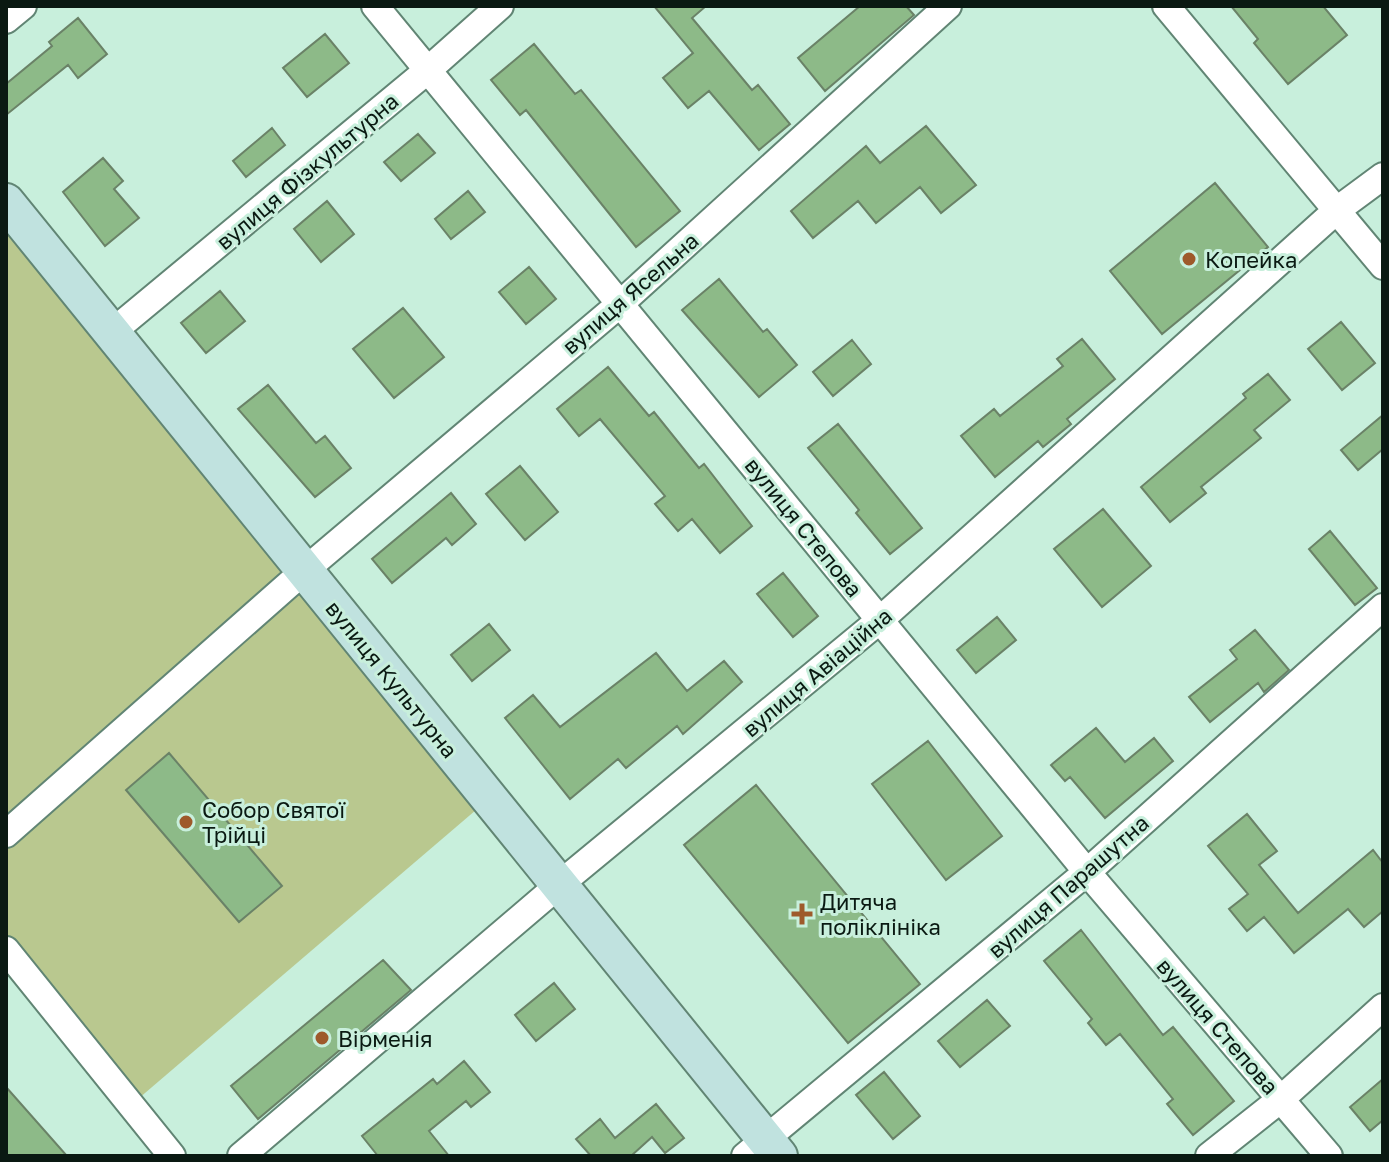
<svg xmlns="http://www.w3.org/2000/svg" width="1389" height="1162" font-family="'Golos Text',sans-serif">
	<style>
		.green { fill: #b9c88f }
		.building { fill: #8dba88; stroke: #6a8267; stroke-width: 2 }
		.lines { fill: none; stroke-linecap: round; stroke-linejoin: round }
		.street-casing { stroke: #618574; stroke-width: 30 }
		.secondary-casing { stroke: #618574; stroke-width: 40 }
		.street { stroke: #fff; stroke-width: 26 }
		.secondary { stroke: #c0e2df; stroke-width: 36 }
		.poi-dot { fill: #9e5a2b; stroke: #c8efdc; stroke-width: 3 }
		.labels { text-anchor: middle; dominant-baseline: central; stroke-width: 6; stroke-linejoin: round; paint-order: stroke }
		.street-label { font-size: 22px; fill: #0a1912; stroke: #c8efdc }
		.poi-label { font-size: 22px; fill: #0a1912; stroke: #c8efdc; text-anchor: start }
	</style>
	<rect width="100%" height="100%" fill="#c8efdc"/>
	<path class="green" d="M6,202L490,798L131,1105L6,950Z"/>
	<path class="building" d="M654,6H706L692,18L752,90L758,85L790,124L759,150L709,91L688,108L663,78L693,53Z
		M860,6H906L914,15L825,91L798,58Z
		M1231,6H1323L1347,35L1288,84L1254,43L1258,39Z
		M78,18L107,54L78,78L68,65L6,115V84L52,46L49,42Z
		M325,34L349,63L307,97L283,68Z
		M534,44L575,94L581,90L680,211L636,247L526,110L520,115L491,80Z
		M926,126L976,185L941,213L920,187L876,223L858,201L813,238L791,211L866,146L880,163Z
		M272,128L285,145L246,177L233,161Z
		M418,134L435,153L401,181L384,162Z
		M103,158L123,181L114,189L139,218L105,246L63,192Z
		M1215,183L1268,247L1162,334L1110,271Z
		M468,191L485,212L451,239L435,219Z
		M327,201L354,234L321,262L294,229Z
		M529,267L556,299L526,324L499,292Z
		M719,279L763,332L767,329L797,365L759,397L682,310Z
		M220,291L245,321L206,353L181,323Z
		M403,308L444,357L394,398L353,349Z
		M1341,322L1375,363L1342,390L1308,349Z
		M1082,339L1115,379L1067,419L1071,424L1043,447L1038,441L995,477L961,436L994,409L1000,416L1063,366L1057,359Z
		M852,340L871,364L833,396L813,372Z
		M608,367L649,416L654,412L699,468L704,464L752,526L720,553L692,519L678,531L655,504L665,496L600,419L579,436L557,409Z
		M1268,374L1290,400L1254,430L1261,438L1201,487L1206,493L1170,522L1141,487L1246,398L1243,394Z
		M268,385L316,443L325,436L351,468L315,497L238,409Z
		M1383,415V449L1358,470L1341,450Z
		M838,424L922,528L890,554L856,513L859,510L808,448Z
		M520,466L558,512L525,540L486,494Z
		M451,493L476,524L452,545L446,538L392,583L372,559Z
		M1103,509L1151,566L1102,607L1054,549Z
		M1330,531L1377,588L1355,605L1309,549Z
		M783,573L818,616L793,637L757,594Z
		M997,617L1016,640L976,673L957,650Z
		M489,624L510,650L472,681L451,655Z
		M1255,630L1289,670L1264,692L1258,683L1210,722L1189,697L1237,659L1230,650Z
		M656,653L687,691L724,661L742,682L683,734L677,726L626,768L618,759L570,799L505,718L533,695L560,727Z
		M1096,728L1125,762L1154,738L1173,761L1105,818L1070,777L1065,781L1051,765Z
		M928,741L1002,836L946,880L872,784Z
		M169,753L282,886L239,922L126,790Z
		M756,785L920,984L848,1043L684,845Z
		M1247,814L1277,851L1259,865L1298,913L1373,850L1383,863V911L1364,927L1348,909L1294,953L1264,917L1247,931L1229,909L1248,894L1208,846Z
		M1081,930L1163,1035L1173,1027L1234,1101L1193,1135L1167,1104L1173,1099L1120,1034L1106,1045L1088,1023L1092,1019L1044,961Z
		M383,960L411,990L258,1119L231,1086Z
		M554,983L575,1009L536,1041L515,1015Z
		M987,1000L1010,1026L960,1067L938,1041Z
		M464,1061L490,1092L471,1107L466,1101L429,1131L449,1156H378L362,1136L433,1079L437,1084Z
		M884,1072L920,1116L893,1139L856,1095Z
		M1383,1079V1120L1370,1131L1350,1107Z
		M6,1087L67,1156H6Z
		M656,1104L684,1138L665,1153L652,1137L631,1156H591L576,1139L600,1119L615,1138Z"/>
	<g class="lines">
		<g class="street-casing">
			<path id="street" d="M375,6L1087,872L1329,1156
				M1166,6L1383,266
				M6,20L23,6
				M111,333L428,70L500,6
				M6,834L304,571L620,304L948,6
				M6,950L172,1156
				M241,1156L560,884L880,620L1337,210L1383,176
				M745,1156L1087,872L1383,607
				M1209,1156L1281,1099L1383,1007"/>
		</g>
		<g class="secondary-casing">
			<path id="secondary" d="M6,202L779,1156"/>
		</g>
		<use href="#street" class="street"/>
		<use href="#secondary" class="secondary"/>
	</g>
	<g class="poi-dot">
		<circle cx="1189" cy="259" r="8"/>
		<circle cx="186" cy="822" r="8"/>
		<path d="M798 902h8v8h8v8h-8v8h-8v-8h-8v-8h8z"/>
		<circle cx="322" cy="1038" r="8"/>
	</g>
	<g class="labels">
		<g class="street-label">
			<text transform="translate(307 171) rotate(-40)">вулиця Фізкультурна</text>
			<text transform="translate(630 293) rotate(-41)">вулиця Ясельна</text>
			<text transform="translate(804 527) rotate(51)">вулиця Степова</text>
			<text transform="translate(817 672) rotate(-40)">вулиця Авіаційна</text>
			<text transform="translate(392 679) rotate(51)">вулиця Культурна</text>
			<text transform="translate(1068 886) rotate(-41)">вулиця Парашутна</text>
			<text transform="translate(1218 1026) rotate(49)">вулиця Степова</text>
		</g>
		<g class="poi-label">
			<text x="1205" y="259">Копейка</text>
			<text x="202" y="809">Собор Святої<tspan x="202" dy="25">Трійці</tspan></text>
			<text x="820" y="901">Дитяча<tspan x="820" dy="25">поліклініка</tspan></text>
			<text x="338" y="1038">Вірменія</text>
		</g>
	</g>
	<rect width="1389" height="1162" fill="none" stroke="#0a1912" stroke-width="16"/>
</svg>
